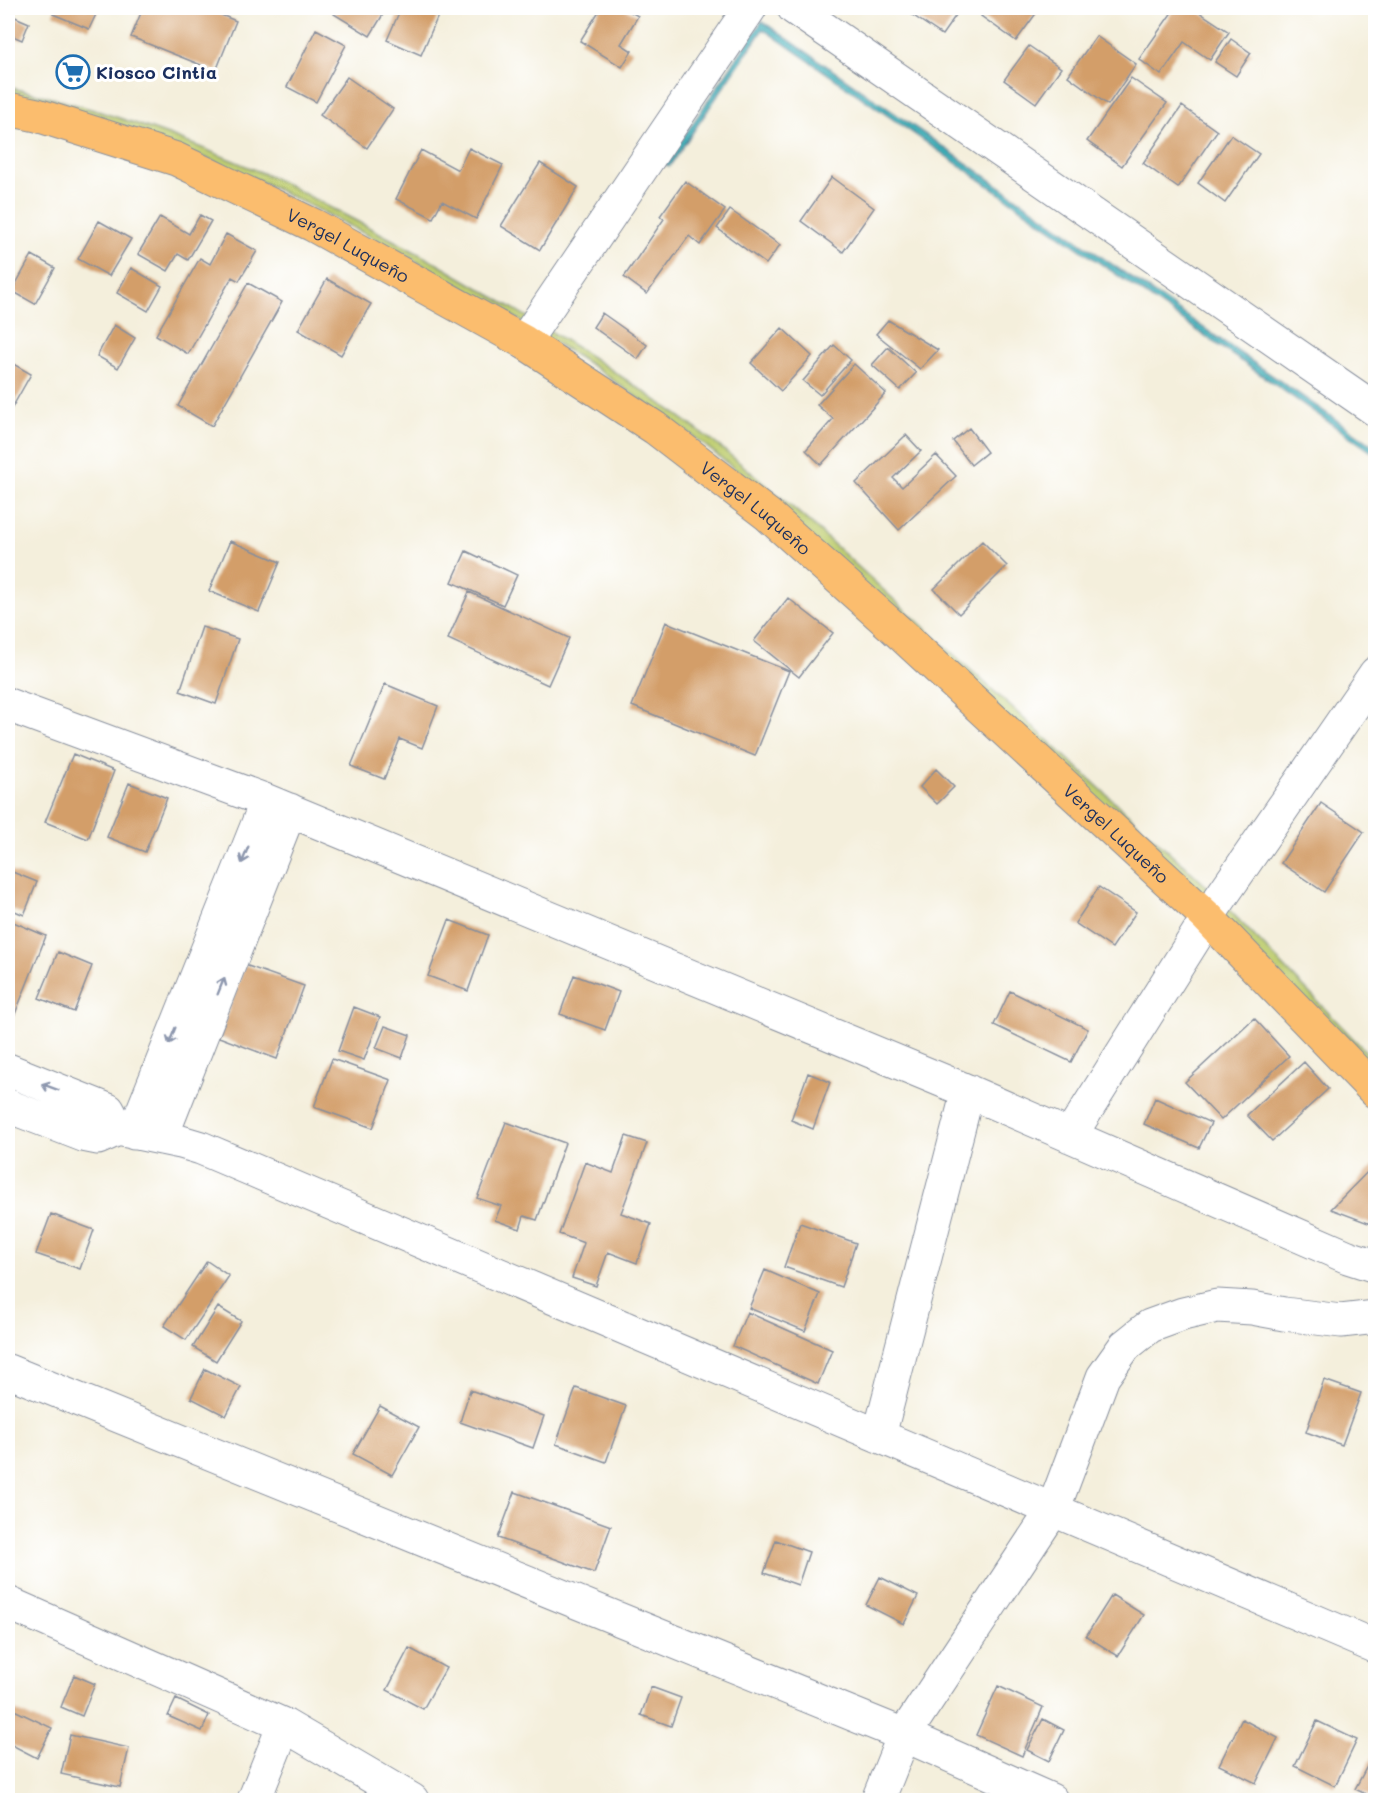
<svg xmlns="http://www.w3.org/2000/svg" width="1383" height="1808" font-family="Mali,sans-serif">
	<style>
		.green { fill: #bfce71; stroke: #6d7e68; stroke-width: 1.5 }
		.water { fill: #3daeb6; stroke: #2c6e8a; stroke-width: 1.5 }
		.building { fill: #d39e69 }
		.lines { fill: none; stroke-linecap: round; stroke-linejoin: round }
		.minor-casing { stroke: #888f9d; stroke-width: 35 }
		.major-casing { stroke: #888f9d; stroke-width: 35 }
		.minor { stroke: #fff; stroke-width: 33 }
		.major { stroke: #fbbd6e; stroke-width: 33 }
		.oneway { stroke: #8d97ae }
		.labels { text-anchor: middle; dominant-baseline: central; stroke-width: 6; stroke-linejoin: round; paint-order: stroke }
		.poi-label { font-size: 18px; font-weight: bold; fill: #1b2f5e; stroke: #fff; text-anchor: start }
		.street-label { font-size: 18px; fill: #1b2f5e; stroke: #fff }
	</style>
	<rect width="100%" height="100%" fill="#fff"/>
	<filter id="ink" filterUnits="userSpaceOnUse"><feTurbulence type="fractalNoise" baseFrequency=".0167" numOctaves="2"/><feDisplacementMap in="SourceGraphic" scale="12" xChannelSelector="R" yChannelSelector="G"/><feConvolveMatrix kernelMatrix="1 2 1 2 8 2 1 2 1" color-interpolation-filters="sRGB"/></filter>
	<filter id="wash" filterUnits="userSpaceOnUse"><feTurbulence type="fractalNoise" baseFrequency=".008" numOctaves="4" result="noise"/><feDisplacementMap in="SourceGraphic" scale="24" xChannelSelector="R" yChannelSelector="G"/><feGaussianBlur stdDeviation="1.35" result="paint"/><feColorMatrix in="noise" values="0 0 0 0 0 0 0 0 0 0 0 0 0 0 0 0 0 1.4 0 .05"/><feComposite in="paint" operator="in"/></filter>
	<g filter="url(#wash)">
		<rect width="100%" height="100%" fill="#f4efdc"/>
		<path class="green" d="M8,87C97,107 185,139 269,176C291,186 313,199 335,210C370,228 405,246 439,265C531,318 622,373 707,437C745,466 782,498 818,530L1202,882L1375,1061V1072L752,483L702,443L591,365L509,314L400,252L323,212L266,184L211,160L8,94Z"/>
		<path class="water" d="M762,21L1375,447V454L763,29L669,167L665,164Z"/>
		<g id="blocks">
			<path class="building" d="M56,8H99L89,29L53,14Z
				M143,8H204L236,21L216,71L131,37Z
				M337,8H387L370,36L334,14Z
				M401,8H438L441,9L421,55L387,40Z
				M601,8H624L638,16L621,44L632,51L622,67L580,41Z
				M902,8H961L942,35Z
				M987,8H1040L1016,41L981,16Z
				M1175,8H1193L1229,32L1210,60L1184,42L1161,75L1139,59Z
				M8,14L29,23L22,40L8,34Z
				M316,29L346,45L316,102L287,87Z
				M1096,36L1136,64L1108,105L1068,76Z
				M1231,39L1251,53L1236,76L1215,62Z
				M1029,46L1061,68L1036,103L1004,80Z
				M347,77L393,109L367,148L320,115Z
				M1131,78L1167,103L1122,166L1087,141Z
				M1182,106L1217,131L1178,188L1143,163Z
				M1231,135L1259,154L1225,203L1198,183Z
				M469,148L503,165L476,219L442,201L433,218L396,199L421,150L458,170Z
				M540,163L578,187L540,250L501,226Z
				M832,177L874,208L843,252L801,221Z
				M685,181L725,210L700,245L689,236L647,294L624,277L664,219L660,216Z
				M730,210L780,245L766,264L717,228Z
				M200,215L211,221L188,260L178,254L168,271L138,254L160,217L189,234Z
				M99,221L131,239L109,276L78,259Z
				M226,234L257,251L239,281L232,277L188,354L156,335L200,258L210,264Z
				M32,255L55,268L35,304L12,291Z
				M131,268L162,286L148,311L117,293Z
				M327,279L371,304L341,355L298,330Z
				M248,283L282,302L212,426L178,406Z
				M602,313L647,345L638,359L593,327Z
				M888,320L938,350L920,369L876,334Z
				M114,325L135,338L118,368L97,356Z
				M782,328L812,356L781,391L751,363Z
				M834,345L851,360L820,395L803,381Z
				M888,347L916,373L900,390L872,365Z
				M8,361L31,374L8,415Z
				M854,364L886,393L821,465L806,450L833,419L817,405Z
				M969,428L987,452L971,465L953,441Z
				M906,435L921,451L893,478L902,487L936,455L956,476L899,530L856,483Z
				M230,541L280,562L259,612L209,591Z
				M982,541L1007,566L959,614L934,589Z
				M466,551L517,575L503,605L452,582Z
				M469,592L569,638L548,685L448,639Z
				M788,598L833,633L799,677L754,641Z
				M666,622L789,671L755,756L632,706Z
				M202,627L238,639L216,704L180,691Z
				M385,684L438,706L422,748L400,739L384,779L351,766Z
				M73,754L114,771L88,839L45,822Z
				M936,769L954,787L937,804L920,787Z
				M129,783L167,798L145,852L107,837Z
				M1321,803L1364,832L1324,892L1281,863Z
				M10,871L37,882L24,915L8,908V878Z
				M1099,887L1136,912L1112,948L1075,923Z
				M449,920L488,935L468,991L428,976Z
				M11,921L46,936L15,1014L8,1011V930Z
				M58,952L92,966L74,1012L39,998Z
				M245,965L304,986L277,1059L219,1037Z
				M574,975L619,992L605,1030L560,1014Z
				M1010,991L1088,1029L1071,1062L994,1025Z
				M354,1007L380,1017L364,1060L338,1051Z
				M1254,1018L1289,1056L1221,1120L1185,1082Z
				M385,1026L410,1035L402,1058L376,1048Z
				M332,1059L391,1080L373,1128L314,1107Z
				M1304,1062L1328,1089L1272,1141L1247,1115Z
				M808,1073L830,1082L813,1129L791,1120Z
				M1155,1098L1211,1123L1199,1148L1144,1124Z
				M506,1122L565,1143L537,1220L524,1216L520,1229L495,1220L501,1206L477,1198Z
				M626,1136L647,1143L621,1213L651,1224L637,1263L608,1252L596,1286L572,1278L584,1243L559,1234L585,1162L613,1173Z
				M1376,1163V1226L1331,1209Z
				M51,1214L94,1230L80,1269L36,1254Z
				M800,1223L856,1243L841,1287L784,1267Z
				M207,1261L229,1276L186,1340L164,1326Z
				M765,1270L820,1294L805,1331L749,1308Z
				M218,1307L241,1321L216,1361L193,1347Z
				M747,1312L832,1350L818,1384L733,1346Z
				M205,1369L241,1387L226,1416L191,1398Z
				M1324,1380L1361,1393L1342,1445L1306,1432Z
				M576,1388L626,1406L606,1462L556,1444Z
				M470,1390L544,1416L533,1448L460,1422Z
				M380,1406L419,1427L392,1475L353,1454Z
				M515,1492L611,1526L594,1573L498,1538Z
				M776,1540L809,1552L798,1585L764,1573Z
				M880,1577L918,1596L904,1624L866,1605Z
				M1112,1595L1144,1615L1118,1656L1086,1636Z
				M409,1648L446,1668L423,1709L387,1690Z
				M74,1675L95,1684L82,1716L61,1707Z
				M998,1686L1043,1707L1022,1756L976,1735Z
				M651,1687L681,1698L671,1726L641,1715Z
				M176,1699L209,1715L202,1731L168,1716Z
				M12,1709L52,1728L37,1758L8,1743V1719Z
				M1043,1719L1064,1730L1049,1761L1027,1750Z
				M1242,1719L1278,1738L1256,1783L1219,1765Z
				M1317,1721L1357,1740L1335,1786L1295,1766Z
				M70,1735L129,1748L120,1787L61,1774Z
				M1373,1755L1376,1756V1799L1355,1789Z"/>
		</g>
	</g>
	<g filter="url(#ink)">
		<use href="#blocks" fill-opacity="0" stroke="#888f9d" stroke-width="1.5"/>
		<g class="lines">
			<g class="minor-casing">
				<path id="minor" d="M794,8L1376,410
					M524,342L750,8
					M8,705L267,801L958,1087L1348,1257L1376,1266
					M8,1070L108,1110L118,1129
					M8,1106L83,1135L98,1138L118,1129L181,1142L201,1148L1376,1647
					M134,1133L267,801
					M1070,1136L1217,903L1376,673
					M161,1138L290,810
					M8,1371L904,1735L1051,1800
					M879,1436L968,1091
					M8,1603L284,1725L412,1800
					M254,1800L284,1725
					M878,1800L904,1735L1053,1510L1103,1377L1125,1346L1150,1326L1183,1314L1217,1306L1252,1308L1284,1314L1341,1321L1376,1317"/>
			</g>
			<g class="major-casing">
				<g id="major">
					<path id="s1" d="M8,109L37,115L176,159L313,225L524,342L655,428L768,515L892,626L1207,917L1376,1092"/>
				</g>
			</g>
			<use href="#minor" class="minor"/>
			<use href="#major" class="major"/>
		</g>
		<defs><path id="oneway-shaft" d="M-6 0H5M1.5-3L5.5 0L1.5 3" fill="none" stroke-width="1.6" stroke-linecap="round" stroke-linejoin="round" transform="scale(1.5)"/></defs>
		<g class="oneway">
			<use href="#oneway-shaft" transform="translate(245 855) rotate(112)"/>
			<use href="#oneway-shaft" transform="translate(221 986) rotate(-68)"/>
			<use href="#oneway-shaft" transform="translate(172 1036) rotate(112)"/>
			<use href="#oneway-shaft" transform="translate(50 1087) rotate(-159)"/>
		</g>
	</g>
	<defs>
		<g id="supermarket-ring" transform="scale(1.725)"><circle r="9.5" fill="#fff" stroke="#1f6fb2" stroke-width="1.5"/><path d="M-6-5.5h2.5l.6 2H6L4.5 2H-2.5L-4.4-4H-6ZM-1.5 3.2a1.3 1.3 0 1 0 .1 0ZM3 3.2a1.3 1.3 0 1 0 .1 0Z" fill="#1f6fb2"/></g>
	</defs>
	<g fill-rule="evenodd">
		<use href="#supermarket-ring" x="73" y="72"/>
	</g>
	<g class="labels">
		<g class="poi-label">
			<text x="96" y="72">Kiosco Cintia</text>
		</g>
		<g class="street-label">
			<text stroke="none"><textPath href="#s1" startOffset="368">Vergel Luqueño</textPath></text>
			<text stroke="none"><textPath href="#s1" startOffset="854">Vergel Luqueño</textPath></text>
			<text stroke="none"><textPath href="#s1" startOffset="1340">Vergel Luqueño</textPath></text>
		</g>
	</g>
	<rect width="1383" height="1808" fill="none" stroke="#fff" stroke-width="30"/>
</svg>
